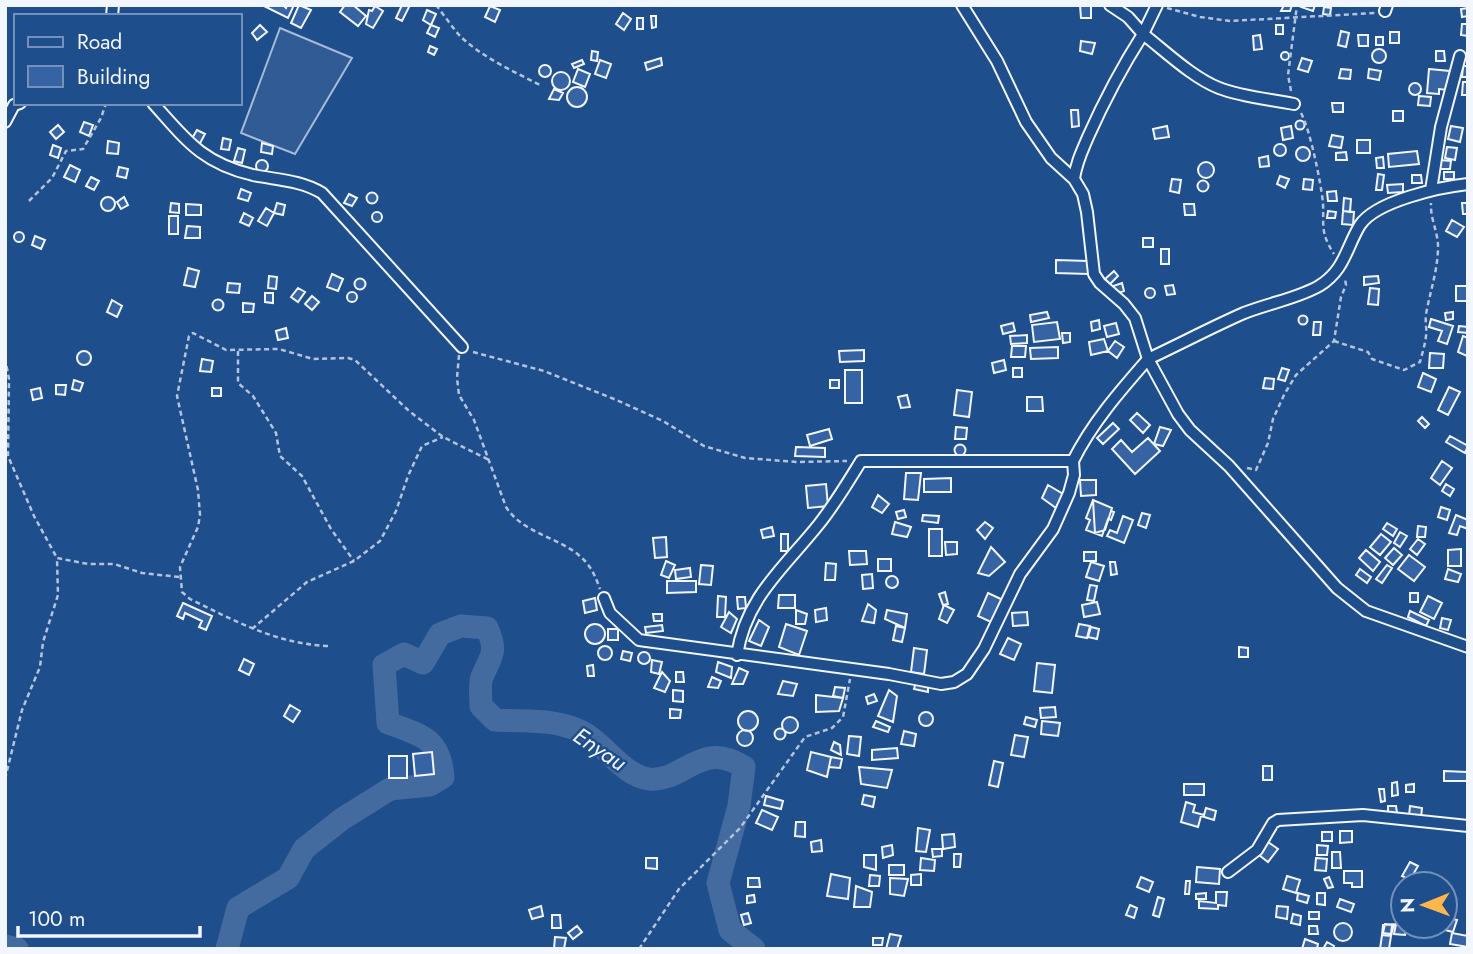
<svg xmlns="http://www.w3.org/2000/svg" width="1473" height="954" font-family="Jost,sans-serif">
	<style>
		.built { fill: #305b95; stroke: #a8bbd7; stroke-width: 2 }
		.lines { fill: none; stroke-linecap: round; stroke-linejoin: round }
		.river { stroke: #446ba0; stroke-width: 23 }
		.building { fill: #3563a3; stroke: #f2f6ff; stroke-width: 2 }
		.street-casing { stroke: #f2f6ff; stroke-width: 14 }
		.path { stroke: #b3c4dc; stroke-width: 2.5; stroke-dasharray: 5 3.5; stroke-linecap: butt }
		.street { stroke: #1f4e8c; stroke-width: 10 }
		.labels { text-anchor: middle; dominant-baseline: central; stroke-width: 5; stroke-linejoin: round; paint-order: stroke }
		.water-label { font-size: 23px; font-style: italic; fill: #f2f6ff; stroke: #1f4e8c }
	</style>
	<rect width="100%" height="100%" fill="#1f4e8c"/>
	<path class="built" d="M280,28L352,58L295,154L241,133Z"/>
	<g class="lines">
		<path class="river" d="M5,946L17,949
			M227,949L238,908L288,878L304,849L342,819L390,789L430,785L443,777C440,738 421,735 388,723L384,665L404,654L423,663L440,634L461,626L487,628C498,653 491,655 482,677C479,685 481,697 481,706L495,720C524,722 558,718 584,733C605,745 624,776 649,779C685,782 700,739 744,767L739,806L718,883L730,930L754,949"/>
	</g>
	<path class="building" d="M262,5H283L286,8L287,5H294L288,18Z
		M299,5L311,10L301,28L291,23Z
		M345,5H353L366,16L358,26L340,12Z
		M402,5H410L402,21L396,18Z
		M1080,5H1091V18H1081Z
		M1284,5H1292L1290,11H1281Z
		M1302,5H1315L1313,11L1301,7Z
		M375,6L383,11L373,28L366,24L369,10L372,11Z
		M490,6L500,10L495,22L485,17Z
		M1324,7L1331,8L1330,15L1323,14Z
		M1468,8V16L1462,17L1461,9Z
		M427,10L436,14L431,25L423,20Z
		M623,13L631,19L624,30L616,24Z
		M651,16H656V27L652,28Z
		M637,18H643V29H637Z
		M1462,24H1468V36L1461,35Z
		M260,25L267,32L257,40L252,33Z
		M431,25L439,28L435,37L427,33Z
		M1276,25H1283V34H1276Z
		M1341,31L1349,33L1346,47L1338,45Z
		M1390,32H1399V43H1390Z
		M1260,35L1262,49L1254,50L1253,36Z
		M1358,35H1368V46H1359Z
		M1376,37H1383V45H1376Z
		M1081,41L1095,43L1092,54L1080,51Z
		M430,46L437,49L434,55L428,52Z
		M1372 56a7 7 0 1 1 14 0a7 7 0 1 1-14 0Z
		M592,51L598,52L597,61L591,60Z
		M1436,51H1444L1445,61H1436Z
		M1281 56a4 4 0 1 1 8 0a4 4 0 1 1-8 0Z
		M661,58L662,65L647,70L645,63Z
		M1302,58L1312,61L1308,72L1298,69Z
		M582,60L584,64L574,68L572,64Z
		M600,60L611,64L606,78L595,74Z
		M539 71a6 6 0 1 1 12 0a6 6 0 1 1-12 0Z
		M1463,66H1468V77H1462Z
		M578,69L590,74L585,87L573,82Z
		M1341,69L1351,70L1350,79L1339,78Z
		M1369,69L1381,71L1379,80L1368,78Z
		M1429,69L1450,71L1448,90L1439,89V94L1427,93Z
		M552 81a9 9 0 1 1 18 0a9 9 0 1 1-18 0Z
		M1463,82H1468V95H1462Z
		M1409 89a6 6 0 1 1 12 0a6 6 0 1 1-12 0Z
		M567 97a10 10 0 1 1 20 0a10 10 0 1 1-20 0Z
		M554,89L563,93L559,100L549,99Z
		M1419,96L1431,97L1430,106L1418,105Z
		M1332,103H1343V112H1333Z
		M1071,110H1078L1079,126L1072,127Z
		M1393,111H1403V121H1393Z
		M1295.5 125a4.5 4.5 0 1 1 9 0a4.5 4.5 0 1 1-9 0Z
		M84,122L93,125L89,136L80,132Z
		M58,125L64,132L56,139L50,132Z
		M1167,126L1169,137L1155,139L1153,129Z
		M1291,126L1293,138L1283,140L1281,128Z
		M1451,126L1463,128L1460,142L1448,139Z
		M197,130L205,134L199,145L191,140Z
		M1332,135L1343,137L1341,148L1329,146Z
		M223,138L231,140L229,150L221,149Z
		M1357,140H1370V153H1357Z
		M108,141L119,143L118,154L107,153Z
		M262,143L273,146L272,154L261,152Z
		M1274 150a6 6 0 1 1 12 0a6 6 0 1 1-12 0Z
		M53,145L61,148L58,158L50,155Z
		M1296 154a7 7 0 1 1 14 0a7 7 0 1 1-14 0Z
		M1447,147L1457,148L1455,160L1445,158Z
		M238,148L245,150L242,163L234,161Z
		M1417,151L1419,164L1389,167L1388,154Z
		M1346,152L1347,160H1336V153Z
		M1268,156L1269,166L1260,167L1259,158Z
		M1383,157L1384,168H1377L1376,158Z
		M256 166a6 6 0 1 1 12 0a6 6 0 1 1-12 0Z
		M1440,160L1451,161L1450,169H1440Z
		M1198 170a8 8 0 1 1 16 0a8 8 0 1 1-16 0Z
		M70,165L80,170L75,182L64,177Z
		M119,167L128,169L126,178L117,176Z
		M1444,172H1454V179H1444Z
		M1378,174L1384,175L1382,190H1376Z
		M1412,175H1421L1422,183H1412Z
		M1280,176L1289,179L1285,188L1277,184Z
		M91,177L99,181L94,190L86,186Z
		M1172,179L1181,180L1179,193L1170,191Z
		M1304,179L1313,180L1312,190L1303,189Z
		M1197.5 186a5.5 5.5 0 1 1 11 0a5.5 5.5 0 1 1-11 0Z
		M1403,184V192L1388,193L1387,185Z
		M241,189L251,193L248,201L238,198Z
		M1336,191L1337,201H1328L1327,192Z
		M366.5 198a5.5 5.5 0 1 1 11 0a5.5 5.5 0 1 1-11 0Z
		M349,194L357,198L352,206L344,203Z
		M124,197L128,205L121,209L117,202Z
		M101 204a7 7 0 1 1 14 0a7 7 0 1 1-14 0Z
		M1344,198L1351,199L1350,212L1343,211Z
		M171,203L179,204V213L170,212Z
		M277,203L285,205L283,215L274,213Z
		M1462,203H1468V214H1463Z
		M186,204L201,205V215H186Z
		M1184,204H1194L1195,215H1185Z
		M266,208L274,213L267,226L258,221Z
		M1328,211L1336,212L1335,218H1327Z
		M1343,211L1354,212L1353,225L1342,224Z
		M372 217a5 5 0 1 1 10 0a5 5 0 1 1-10 0Z
		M244,213L253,218L249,226L240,222Z
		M169,216H178V234H169Z
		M1452,220L1464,227L1457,237L1446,231Z
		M187,226L200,227V238H185Z
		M14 237a5 5 0 1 1 10 0a5 5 0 1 1-10 0Z
		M35,236L45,240L41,249L32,245Z
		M1143,238H1153V247H1143Z
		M1161,249H1169V264H1161Z
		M1056,260L1088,261V274L1056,273Z
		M188,268L199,271L195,287L184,285Z
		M1114,271L1118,276L1110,284L1105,279Z
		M332,274L343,279L338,291L327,287Z
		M269,276L277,277L276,289L268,288Z
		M1378,276L1379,283L1364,285V277Z
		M354.5 284a5.5 5.5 0 1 1 11 0a5.5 5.5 0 1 1-11 0Z
		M228,283L240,284L239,293L227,292Z
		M1122,283L1124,291L1116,294L1113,286Z
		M1173,285L1175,294L1167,295L1165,286Z
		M1456,286H1468V301H1456Z
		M298,288L305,292L298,302L291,297Z
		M1370,288L1379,289L1378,305L1368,304Z
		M1145 293a5 5 0 1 1 10 0a5 5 0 1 1-10 0Z
		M347 297a5 5 0 1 1 10 0a5 5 0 1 1-10 0Z
		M265,293H273V303L265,302Z
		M312,296L319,302L312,310L305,304Z
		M212.5 305a5.5 5.5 0 1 1 11 0a5.5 5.5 0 1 1-11 0Z
		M112,300L122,306L117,317L107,312Z
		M243,303L254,304L253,312H243Z
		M1047,312L1049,318L1031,322L1030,315Z
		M1453,312V319L1446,320L1445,313Z
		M1298.5 320a4.5 4.5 0 1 1 9 0a4.5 4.5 0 1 1-9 0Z
		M1431,319L1453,326L1447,344L1438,341L1442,331L1429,327Z
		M1099,320L1100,329L1092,331L1091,322Z
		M1057,322L1060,339L1034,342L1032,325Z
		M1314,322H1321L1320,335H1313Z
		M1013,323L1015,331L1003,334L1001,326Z
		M1116,323L1119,334L1107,337L1104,326Z
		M1459,326L1468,327V333L1458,332Z
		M286,328L288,338L278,340L276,331Z
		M1062,333H1070V342L1063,343Z
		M1027,335V343L1011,344L1010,336Z
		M1463,336L1468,338L1467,356L1458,352Z
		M1104,339L1108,351L1091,355L1089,342Z
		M1115,341L1124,347L1117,358L1108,351Z
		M1012,346H1026L1025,357H1011Z
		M1058,347V358L1031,359L1030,348Z
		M864,350V361L840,362L839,351Z
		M77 358a7 7 0 1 1 14 0a7 7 0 1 1-14 0Z
		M1430,353L1444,354L1443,368H1429Z
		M202,359L213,361L211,372L200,371Z
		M1004,360L1006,370L994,373L992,363Z
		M1013,368H1022V377H1013Z
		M1282,368L1289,370L1285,381L1278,379Z
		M845,370H862V403H845Z
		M1423,373L1436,379L1431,392L1418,387Z
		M1265,378L1274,379L1273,389L1263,388Z
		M74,380L83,383L80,391L72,389Z
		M830,380H839V388H830Z
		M56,385H66L65,395L56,394Z
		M1449,387L1460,392L1448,415L1438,410Z
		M40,388L42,398L33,400L31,390Z
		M212,388H221V396H212Z
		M957,390L972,392L969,417L954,415Z
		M907,395L910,407L901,408L898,397Z
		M1027,397H1042L1043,411H1027Z
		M1137,413L1150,425L1143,433L1130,420Z
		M1422,417L1429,424L1425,428L1418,421Z
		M1113,423L1119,429L1103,444L1097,438Z
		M956,427L967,428L966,439H955Z
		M1160,427L1171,430L1163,446L1154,444Z
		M829,429L832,439L810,446L807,435Z
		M1450,436L1468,446L1465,453L1446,442Z
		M1148,438L1160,451L1135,474L1112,449L1121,440L1132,452Z
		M954.5 450a5.5 5.5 0 1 1 11 0a5.5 5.5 0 1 1-11 0Z
		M796,447L825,448V457L795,456Z
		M1442,461L1452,468L1440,485L1431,478Z
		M906,473H921L918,500L904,499Z
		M951,478V492H924V479Z
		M1080,480H1096V495L1081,496Z
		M826,484L828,506L808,508L806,486Z
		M1446,484L1454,489L1450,496L1442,491Z
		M1048,485L1063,494L1056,508L1042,498Z
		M878,495L889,504L882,513L872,507Z
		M1093,500L1112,508L1111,511L1114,512L1111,520L1108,519L1102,536L1086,530L1090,520L1086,518Z
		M1093,500L1112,508L1105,530L1095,533Z
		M1441,507L1450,510L1447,520L1438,517Z
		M904,510L906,517L898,519L896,512Z
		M1142,513L1150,515L1146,528L1138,525Z
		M923,515L939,516L938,523L922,521Z
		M1456,515L1468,520V529L1460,526L1457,535L1449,533Z
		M1123,516L1133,520L1124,543L1107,536L1110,530L1117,533Z
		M895,522L911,527L907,537L892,534Z
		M985,522L993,528L985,539L977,530Z
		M1387,523L1397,529L1393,536L1383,529Z
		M1418,526L1426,527L1425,537H1417Z
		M772,527L774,536L763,538L761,530Z
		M929,529H942V556H929Z
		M1400,532L1407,536L1400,547L1394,543Z
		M781,534H788V551H781Z
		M1381,534L1391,542L1380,555L1370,547Z
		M666,537L667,557L655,558L653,538Z
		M1418,539L1425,544L1417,555L1410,549Z
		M945,542H957V554L946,555Z
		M991,547L1005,562L989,576L978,573Z
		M1394,548L1402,555L1393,565L1385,558Z
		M1461,549V566H1448V550Z
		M1366,550L1380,562L1373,571L1359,558Z
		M849,551H866L867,564L850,565Z
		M1084,552H1096V561H1084Z
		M1409,555L1425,567L1414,581L1398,569Z
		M878,559H891V571H878Z
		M666,561L675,565L669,578L661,575Z
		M1091,562L1104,566L1099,581L1086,577Z
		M1110,562H1115L1117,574L1111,575Z
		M826,563L836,564L835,580H825Z
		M701,565L713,566L711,585L699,584Z
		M1387,565L1392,568L1382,583L1376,579Z
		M690,568L691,577L676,579L675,570Z
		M1360,569L1371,577L1367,583L1356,575Z
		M1448,569L1461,574L1458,582L1445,579Z
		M872,574L873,588L863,589L862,575Z
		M886 582a6 6 0 1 1 12 0a6 6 0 1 1-12 0Z
		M667,581H696V592L667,593Z
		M1090,585L1097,586L1094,601L1087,600Z
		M945,592L948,604L943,605L939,594Z
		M988,593L1003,600L993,623L978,616Z
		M1410,593H1418V602H1410Z
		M779,595H795V608H778Z
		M718,596L726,597L725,617H717Z
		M1428,596L1442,603L1434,619L1420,612Z
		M737,597H745L746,608L738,609Z
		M595,598L597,610L585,613L583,601Z
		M1097,602L1100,614L1084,617L1082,605Z
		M183,603L212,616L206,630L199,627L202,621L185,613L183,619L177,616Z
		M868,604L876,610L874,623L862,621Z
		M944,605L954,610L947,623L939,619Z
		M826,608L827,620L816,622L815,610Z
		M796,610L807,614L805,624H796Z
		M887,610L907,614L905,628L885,619Z
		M1410,611L1429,620L1426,626L1408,617Z
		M729,612L737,619L731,633L721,627Z
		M1027,612L1028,625L1013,626L1012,613Z
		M653,614H662V621H654Z
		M1442,618L1451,620L1448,630L1440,628Z
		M759,620L769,627L761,646L749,641Z
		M786,624L807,631L799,655L779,647Z
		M1079,624L1090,626L1087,638L1076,636Z
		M585 634a10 10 0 1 1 20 0a10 10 0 1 1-20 0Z
		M662,625L663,631L646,633L645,627Z
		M896,626L905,628L902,642L893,640Z
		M1091,627L1099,629L1097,639L1088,637Z
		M608,629H618V640H608Z
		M1008,638L1021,644L1014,660L1000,654Z
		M598 653a7 7 0 1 1 14 0a7 7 0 1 1-14 0Z
		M1239,647L1248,648V657H1239Z
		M914,648L927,650L924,674L911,672Z
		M623,651L632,653L630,661L621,659Z
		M638 658a6 6 0 1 1 12 0a6 6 0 1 1-12 0Z
		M244,659L254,664L249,675L239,670Z
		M652,660L662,662L659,674L651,672Z
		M718,662L732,667L731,678L716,672Z
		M1037,663L1055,665L1052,693L1034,691Z
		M593,665L594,676H588L587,666Z
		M739,668L748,672L743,684H732Z
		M662,672L670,681L665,692L654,688Z
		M676,672H683L684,682H676Z
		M712,677L721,681L718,688L708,687Z
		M783,681L797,684L793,696L778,694Z
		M916,682L928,685V692L914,689Z
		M835,687L845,688L843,698L833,696Z
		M673,690L683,691V702L673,701Z
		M889,690L897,696L893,722L878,716Z
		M874,694L877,701L868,704L866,697Z
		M816,695L843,698L839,711L816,712Z
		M290,705L300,711L293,722L284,716Z
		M1055,707L1056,717L1041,718L1040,708Z
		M670,709L681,710L680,718H670Z
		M738 721a10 10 0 1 1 20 0a10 10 0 1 1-20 0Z
		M919 719a7 7 0 1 1 14 0a7 7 0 1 1-14 0Z
		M782 725a8 8 0 1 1 16 0a8 8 0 1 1-16 0Z
		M1026,717L1037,720L1035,727L1024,724Z
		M876,721L890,727L888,732L873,727Z
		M1042,721L1060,723L1058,736L1041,734Z
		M774.5 734a5.5 5.5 0 1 1 11 0a5.5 5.5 0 1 1-11 0Z
		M737 738a8 8 0 1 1 16 0a8 8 0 1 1-16 0Z
		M904,731L916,734L914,746L901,744Z
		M1015,735L1028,737L1024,757L1011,755Z
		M849,736L861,737L859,756L847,754Z
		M834,742L840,745L841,755L831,750Z
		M897,748L898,758L872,760V750Z
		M432,752L434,774L415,776L413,754Z
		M811,752L831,757L827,777L807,770Z
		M389,756H407V778H389Z
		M831,757L842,759L840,768L829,767Z
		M994,761L1003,763L998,787L989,785Z
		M1263,766H1272V780H1263Z
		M859,767L892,770L887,788L861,784Z
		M1444,771L1467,772V781H1444Z
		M1397,782L1398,795L1392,796V783Z
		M1184,784H1204V795H1184Z
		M1414,784V792H1406V785Z
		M1379,789H1384L1385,801L1381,802Z
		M864,795L875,797L873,807L862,804Z
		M766,796L783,801L781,809L764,805Z
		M1186,802L1195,805L1193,812L1204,815L1206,808L1216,811L1214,820L1201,816L1198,827L1181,822Z
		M1388,806H1396L1397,813H1388Z
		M1410,806L1422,808L1421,818L1409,816Z
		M762,810L778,817L772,830L756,823Z
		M796,822H805V837L795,836Z
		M918,828L930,830L926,852L916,851Z
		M1340,831H1352V842L1340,843Z
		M1322,832H1332V841H1322Z
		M954,834L955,847L943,849L942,835Z
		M821,840L822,851L812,852L811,842Z
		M1268,842L1278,849L1268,862L1259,855Z
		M892,845L893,855L883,858L882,847Z
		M1317,845L1328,846L1327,855H1317Z
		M932,849H942V856L933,857Z
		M1332,852H1340L1341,868H1332Z
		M954,854H961L960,867H954Z
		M864,855H876V870L864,867Z
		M646,858H657V869L646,868Z
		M921,858L935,860L934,871L920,870Z
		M1316,858L1327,859L1326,871L1315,870Z
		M1410,862L1418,866L1410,880L1402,876Z
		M889,865H904V875H889Z
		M1197,867L1220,869L1219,884L1196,882Z
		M1344,871H1362V887H1352V883H1344Z
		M831,874L850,878L848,899L827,896Z
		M921,874V885H911V875Z
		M870,875L880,876L879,886H869Z
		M1287,876L1300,880L1296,893L1283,889Z
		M1141,877L1153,882L1149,892L1137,887Z
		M1329,877L1333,887L1328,888L1324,879Z
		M748,878H759L760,887H748Z
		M890,878L908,879L904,896L890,894Z
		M1186,881H1190L1189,894H1185Z
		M856,886L872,892L870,907H854Z
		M1216,892H1227L1226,906L1218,905V909L1199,908V901L1216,903Z
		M1206,893V899H1196V894Z
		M1298,893L1309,896L1307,903L1297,900Z
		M1317,893H1325V905L1317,904Z
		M754,895L755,902L747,903V896Z
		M1158,897L1164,899L1159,917L1153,915Z
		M1340,899L1354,904L1351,912L1337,907Z
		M1130,905L1137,908L1134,918L1126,915Z
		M541,906L543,916L532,919L529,910Z
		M1277,906L1288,907L1287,919L1276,917Z
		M1309,912H1319V919H1309Z
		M748,913L751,923L744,925L741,915Z
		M1293,914L1301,916L1300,925L1291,923Z
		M552,915H560L561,928H552Z
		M1448,918L1457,920L1453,932L1445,930Z
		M1334 932a9 9 0 1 1 18 0a9 9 0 1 1-18 0Z
		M1385,924L1392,925L1391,934L1383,933Z
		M1394,924L1391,936L1382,935L1383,925Z
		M1396,924L1407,926L1405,935L1394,934Z
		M577,926L582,932L573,939L568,933Z
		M1309,926H1317L1318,934H1309Z
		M1452,933L1468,936V947L1450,944Z
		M890,934L901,936L897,949H886Z
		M1382,935L1391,936L1389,949H1380Z
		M555,937L566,938L564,949H554Z
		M873,938H883L882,945H873Z
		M1305,939L1318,944L1317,949H1302Z
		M1327,942L1334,946L1333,949H1323Z"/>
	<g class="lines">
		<g class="street-casing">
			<path id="street" d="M1157,5L1143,34C1165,51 1193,78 1219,88C1242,97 1269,99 1294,104
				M1385,11L1387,5
				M112,16L113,5
				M153,103C186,140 202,163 253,175C277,180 300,180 322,193L462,347
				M5,122L14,105L20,103
				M1074,179C1076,163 1082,151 1088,137C1104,101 1122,67 1143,34L1128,17L1110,5
				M1468,184C1440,187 1376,201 1360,225C1346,248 1345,270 1319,286C1296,299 1269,303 1244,313C1212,327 1180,344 1148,359L1178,414L1190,430L1229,466L1337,588L1366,611L1468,647
				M1431,190L1441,127L1460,56
				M604,598L610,613L639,640L889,674L941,684L954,682L967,674L984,649L1020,574L1053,529L1069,493L1074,475L1073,461
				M737,655C746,597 784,568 819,524C835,504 848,482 861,461H1073C1092,423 1120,391 1148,359L1135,318L1124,304L1100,283L1094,274L1087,212L1083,194L1074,179L1051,158L1026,122L997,61L962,5
				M1228,872L1257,850L1273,823L1278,820L1363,815L1468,826"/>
		</g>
		<path class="path" d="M436,5C444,15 452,27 460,36C483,58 513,71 540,85
			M1167,8L1200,17L1230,21L1376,13
			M1291,91L1288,75L1297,5
			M1301,113C1310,129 1321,183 1323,203C1324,227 1320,232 1334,254
			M29,201L52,178L66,151L83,149L101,118L106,103
			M1334,341L1368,352L1372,359L1404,370L1420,362C1422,354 1425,345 1426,336C1427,329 1425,322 1426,314C1430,292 1437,273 1438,250C1439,233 1430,220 1431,203
			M238,351V383L253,396L276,433L280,456L302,476L331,529L354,561
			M473,352L544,371L614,399L663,421L704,446L745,458L797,462L847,461
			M459,355L457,378L459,395L474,420L506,507C524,535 562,537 584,560C592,568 596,578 600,589
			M5,358L9,379L8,456L34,516L57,558
			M1247,468L1256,470L1268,443L1273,419L1284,395L1296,375L1334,341L1341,297L1346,285L1345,279
			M252,629L307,582L354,561L380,541L396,511L408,476L422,446L443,437
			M328,646C277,644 235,621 190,599L182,592L180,567L198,527L200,515L198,490L177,396L189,336L193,333L226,350L279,349L313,359L348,358L355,360L409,411L443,437L489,460
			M5,779L22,710L40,667L43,642L58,595L57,558L88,564H114L142,573L179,577
			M639,949L679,889L740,828L805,737L832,728L843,717L850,679"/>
		<use href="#street" class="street"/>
	</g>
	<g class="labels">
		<g class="water-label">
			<text transform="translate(600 749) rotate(34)">Enyau</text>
		</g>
	</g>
	<rect width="1473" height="954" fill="none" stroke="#f2f6ff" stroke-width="14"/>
	<rect x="14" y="14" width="228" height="91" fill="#1f4e8c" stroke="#7391ba" stroke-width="2"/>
	<rect x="28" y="37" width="35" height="10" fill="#1f4e8c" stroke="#7391ba" stroke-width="2"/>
	<text x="77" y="49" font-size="21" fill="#f2f6ff">Road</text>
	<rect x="28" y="66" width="35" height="21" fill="#3563a3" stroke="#7391ba" stroke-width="2"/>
	<text x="77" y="84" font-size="21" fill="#f2f6ff">Building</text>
	<g transform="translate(1424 905) rotate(269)"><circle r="33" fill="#1f4e8c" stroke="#7391ba" stroke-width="2"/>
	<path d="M0-5L12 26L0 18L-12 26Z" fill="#ffb74d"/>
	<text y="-10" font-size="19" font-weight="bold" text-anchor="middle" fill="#f2f6ff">N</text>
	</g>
	<path d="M18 926v10h182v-10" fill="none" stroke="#f2f6ff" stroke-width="3.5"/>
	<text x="28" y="926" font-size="21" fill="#f2f6ff" stroke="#1f4e8c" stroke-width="5" paint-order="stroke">100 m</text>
</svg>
